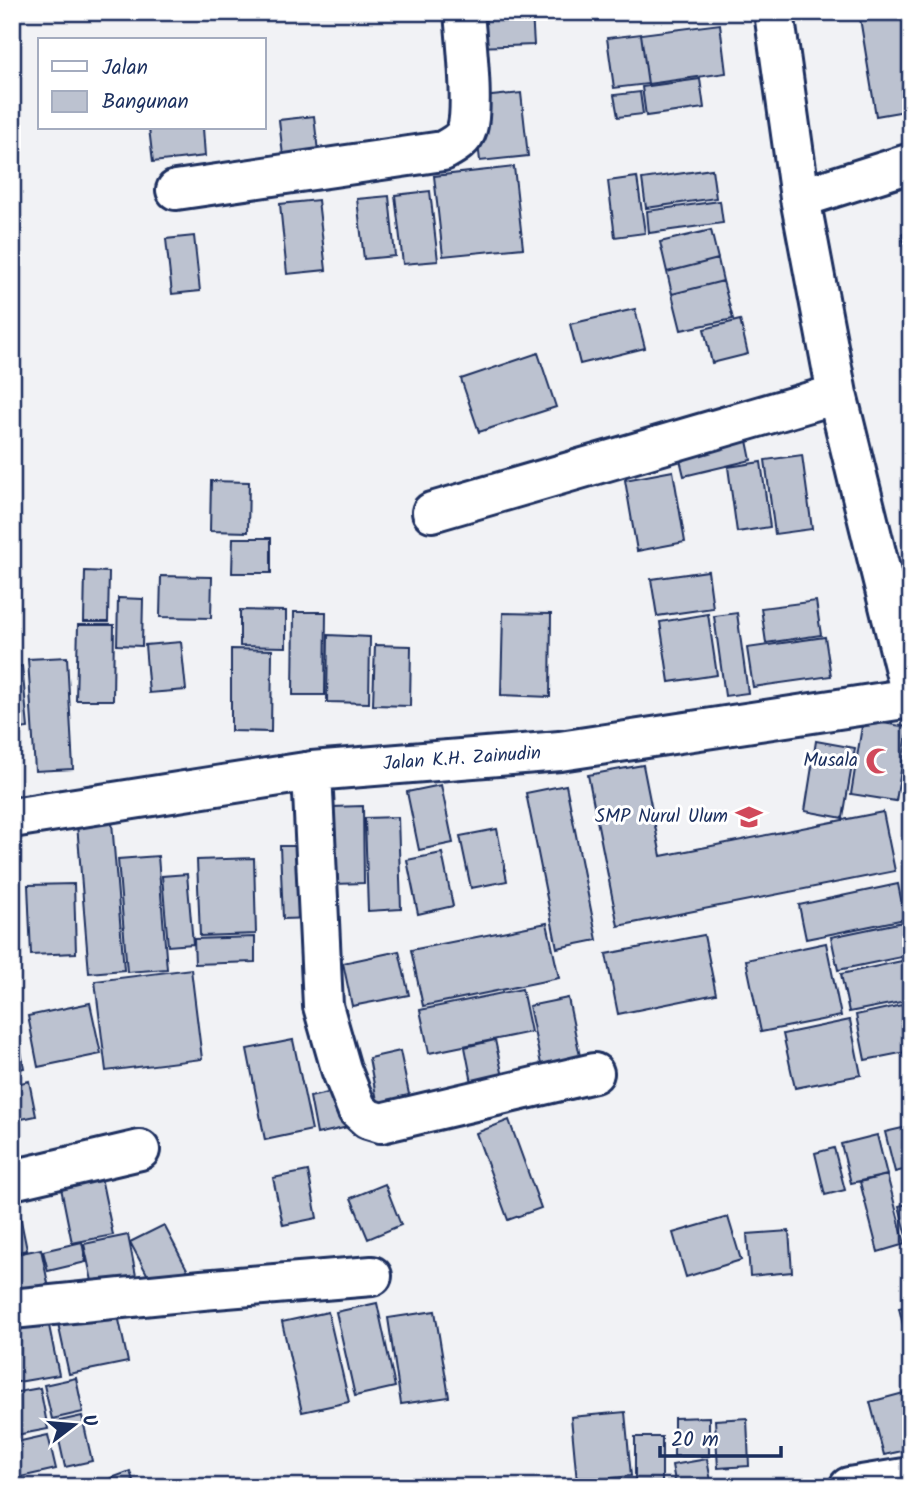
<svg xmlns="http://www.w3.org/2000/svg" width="923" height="1499" font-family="Kalam,sans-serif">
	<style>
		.building { fill: #bcc2d0; stroke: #1b2f5e; stroke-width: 2 }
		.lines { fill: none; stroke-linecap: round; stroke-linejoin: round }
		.street-casing { stroke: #1b2f5e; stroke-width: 44 }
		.street { stroke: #fff; stroke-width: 38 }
		.labels { text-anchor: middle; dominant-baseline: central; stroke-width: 6; stroke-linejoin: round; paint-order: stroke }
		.street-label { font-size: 19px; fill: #1b2f5e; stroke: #fff }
		.poi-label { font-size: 19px; fill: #1b2f5e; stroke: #fff; text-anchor: end }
	</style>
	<rect width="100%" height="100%" fill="#f1f2f5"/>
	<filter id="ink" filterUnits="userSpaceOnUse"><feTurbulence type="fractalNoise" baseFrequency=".0143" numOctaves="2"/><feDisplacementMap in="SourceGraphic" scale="14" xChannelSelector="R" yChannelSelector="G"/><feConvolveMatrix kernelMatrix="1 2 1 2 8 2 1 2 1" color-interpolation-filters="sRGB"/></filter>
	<g filter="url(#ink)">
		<path class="building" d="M475,12H532L534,45L476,47Z
			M859,12H911V110L876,116Z
			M720,24L726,73L648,84L641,34Z
			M641,34L648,84L614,88L607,38Z
			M700,79L704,108L646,116L642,87Z
			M640,92L643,114L618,117L614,95Z
			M521,93L528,156L480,161L473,98Z
			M314,116L319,161L284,165L279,120Z
			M149,128H203L205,156L153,162Z
			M514,167L523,248L443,256L434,176Z
			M712,169L716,198L646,208L642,179Z
			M637,177L645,233L615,237L608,181Z
			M430,191L438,261L403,264L395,195Z
			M389,196L395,256L364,259L357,199Z
			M318,200L326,270L287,274L280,204Z
			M720,201L723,223L649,233L647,211Z
			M711,230L718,259L667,272L660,242Z
			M911,233V266H907L902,234Z
			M194,236L200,291L172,294L166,239Z
			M718,259L723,281L672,294L667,272Z
			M723,281L733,319L681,330L672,294Z
			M635,309L645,348L580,364L570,324Z
			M740,320L748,354L712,363L704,329Z
			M538,353L556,407L479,432L461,379Z
			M744,426L751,460L684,476L676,443Z
			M802,455L812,529L775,534L765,460Z
			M761,462L770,527L737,532L728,467Z
			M673,471L685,542L637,551L625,480Z
			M211,481L249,482L248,532L210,531Z
			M233,538H271V573H232Z
			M85,571L109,572L108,622H84Z
			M708,571L713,608L657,616L651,579Z
			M161,576L212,577L211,618L160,617Z
			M118,598L143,599L142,646L117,645Z
			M816,601L821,635L766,643L761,608Z
			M240,610L286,611V647L240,646Z
			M294,612H326L325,695H293Z
			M503,613L551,614L550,697L501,695Z
			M737,613L748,693L725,696L714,616Z
			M708,614L717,675L669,682L660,622Z
			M78,625H114L113,700H76Z
			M328,635L370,637L369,703L327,702Z
			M825,637L831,676L753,687L747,648Z
			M181,642L186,690L149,693L145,645Z
			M375,645L411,646L410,706L373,705Z
			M231,649L272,650L271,732L231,731Z
			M67,657L73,769L35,771L28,659Z
			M22,666L28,728L12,730V667Z
			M863,720L908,727L896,801L851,794Z
			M816,741L855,748L843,818L805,811Z
			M643,765L661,856L883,812L895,871L618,926L588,775Z
			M441,785L453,843L419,850L407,792Z
			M566,785L597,940L557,948L526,793Z
			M363,806L364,883L334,884L331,807Z
			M398,817L401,909L368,911L365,818Z
			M112,822L124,970L89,973L77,824Z
			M497,829L507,881L471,888L460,836Z
			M280,846H311L313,918L283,919Z
			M442,853L453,906L418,914L407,860Z
			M158,856L167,969L127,972L118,859Z
			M254,858L256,934L200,936L197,860Z
			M187,874L193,944L168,946L162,876Z
			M74,884L76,953L31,955L28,885Z
			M898,884L905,919L806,939L799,905Z
			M908,921L911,955L838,970L831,937Z
			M547,923L559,978L423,1006L411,950Z
			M704,935L716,994L618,1014L606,954Z
			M255,937V962L195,964L194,939Z
			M826,943L841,1016L761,1032L746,960Z
			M399,951L409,995L352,1006L343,963Z
			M911,959V1000L849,1012L841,974Z
			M191,969L202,1059L106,1071L95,981Z
			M522,989L531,1032L429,1053L420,1010Z
			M568,998L582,1066L543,1074L529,1006Z
			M90,1003L101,1054L38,1067L28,1016Z
			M911,1003V1051L865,1060L856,1015Z
			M850,1020L861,1075L795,1088L783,1034Z
			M293,1040L312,1130L265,1140L247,1049Z
			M495,1040L505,1086L474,1093L465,1047Z
			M19,1041L24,1068L12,1071V1043Z
			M400,1051L410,1099L378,1106L369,1058Z
			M29,1081L36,1116L12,1121V1085Z
			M341,1090L348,1127L317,1134L310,1097Z
			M509,1120L541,1208L508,1220L476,1133Z
			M911,1126V1168L895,1172L885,1132Z
			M877,1135L887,1175L851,1183L841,1144Z
			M834,1148L845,1190L825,1195L815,1153Z
			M98,1163L113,1235L72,1243L58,1173Z
			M308,1171L317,1218L283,1225L273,1178Z
			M887,1175L905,1244L878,1252L860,1182Z
			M385,1184L401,1225L368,1239L351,1198Z
			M911,1203V1235L907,1236L899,1206Z
			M18,1206L27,1250L12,1253V1207Z
			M728,1217L741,1260L686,1277L673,1233Z
			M164,1225L188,1271L155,1289L130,1242Z
			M789,1231L792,1272L750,1276L747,1234Z
			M128,1235L138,1286L95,1295L84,1244Z
			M82,1242L86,1262L48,1271L43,1251Z
			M41,1249L51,1298L20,1304L12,1255Z
			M115,1301L128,1362L69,1374L56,1314Z
			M377,1303L395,1387L355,1396L336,1312Z
			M911,1305V1342H907L899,1308Z
			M46,1311L59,1375L12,1383V1317Z
			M435,1311L449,1397L401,1404L388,1318Z
			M328,1312L349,1402L302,1412L282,1322Z
			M76,1378L83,1412L52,1419L44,1385Z
			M40,1388L48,1429L16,1435L12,1416V1393Z
			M911,1391V1449L884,1455L870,1402Z
			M625,1412L631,1476L577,1482L571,1417Z
			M82,1416L92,1461L65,1467L55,1422Z
			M709,1417V1456H674V1418Z
			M747,1418L749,1466L718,1468L715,1420Z
			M48,1435L56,1469L12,1479V1443Z
			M635,1437H662V1485H635Z
			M707,1459L712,1487H676L672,1465Z
			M130,1471L135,1487H88Z"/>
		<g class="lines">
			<g class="street-casing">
				<path id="street" d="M774,12L800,198
					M911,163L800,198L837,394L911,695
					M176,190L443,151C452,146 464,140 467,129C474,106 466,39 464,12
					M432,512L837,394
					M312,771L323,1006L341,1069L357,1109L368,1119L381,1123L594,1073
					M12,818L312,771L560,751L911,698
					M12,1180L140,1150
					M12,1309L202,1290L372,1276
					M849,1487L911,1477"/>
			</g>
			<use href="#street" class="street"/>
		</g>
	</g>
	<defs>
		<g id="mosque-bare" transform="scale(2.1)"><path d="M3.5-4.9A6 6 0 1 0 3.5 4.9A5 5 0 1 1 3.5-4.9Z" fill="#d1495b" stroke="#fff" stroke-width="2.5" paint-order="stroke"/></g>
		<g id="school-bare" transform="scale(2.1)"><path d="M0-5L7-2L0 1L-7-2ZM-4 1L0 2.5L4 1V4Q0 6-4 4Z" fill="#d1495b" stroke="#fff" stroke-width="2.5" paint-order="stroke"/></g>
	</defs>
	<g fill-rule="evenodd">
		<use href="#mosque-bare" x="879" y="761"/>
		<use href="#school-bare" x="749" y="817"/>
	</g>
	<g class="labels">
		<g class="street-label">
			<text transform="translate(462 759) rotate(-4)">Jalan K.H. Zainudin</text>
		</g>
		<g class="poi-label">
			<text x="858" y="761">Musala</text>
			<text x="728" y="817">SMP Nurul Ulum</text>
		</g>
	</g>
	<rect width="923" height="1499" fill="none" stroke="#fff" stroke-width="42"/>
	<rect x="21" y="21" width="881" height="1457" fill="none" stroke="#1b2f5e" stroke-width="2.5" filter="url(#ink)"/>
	<rect x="38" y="38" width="228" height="91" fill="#ffffff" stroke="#a4acbf" stroke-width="2"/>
	<rect x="52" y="61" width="35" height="10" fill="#ffffff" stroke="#a4acbf" stroke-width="2"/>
	<text x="102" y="74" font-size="21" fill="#1b2f5e">Jalan</text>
	<rect x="52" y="91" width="35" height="21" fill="#bcc2d0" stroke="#a4acbf" stroke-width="2"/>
	<text x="102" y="108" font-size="21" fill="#1b2f5e">Bangunan</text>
	<g transform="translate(74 1425) rotate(74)" stroke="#ffffff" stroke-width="5" paint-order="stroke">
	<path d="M0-5L12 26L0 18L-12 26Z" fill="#1b2f5e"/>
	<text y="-10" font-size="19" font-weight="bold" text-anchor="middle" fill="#1b2f5e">U</text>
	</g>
	<path d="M660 1446v10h121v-10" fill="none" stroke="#1b2f5e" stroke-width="3.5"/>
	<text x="671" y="1446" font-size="21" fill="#1b2f5e" stroke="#ffffff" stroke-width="5" paint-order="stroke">20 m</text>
</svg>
